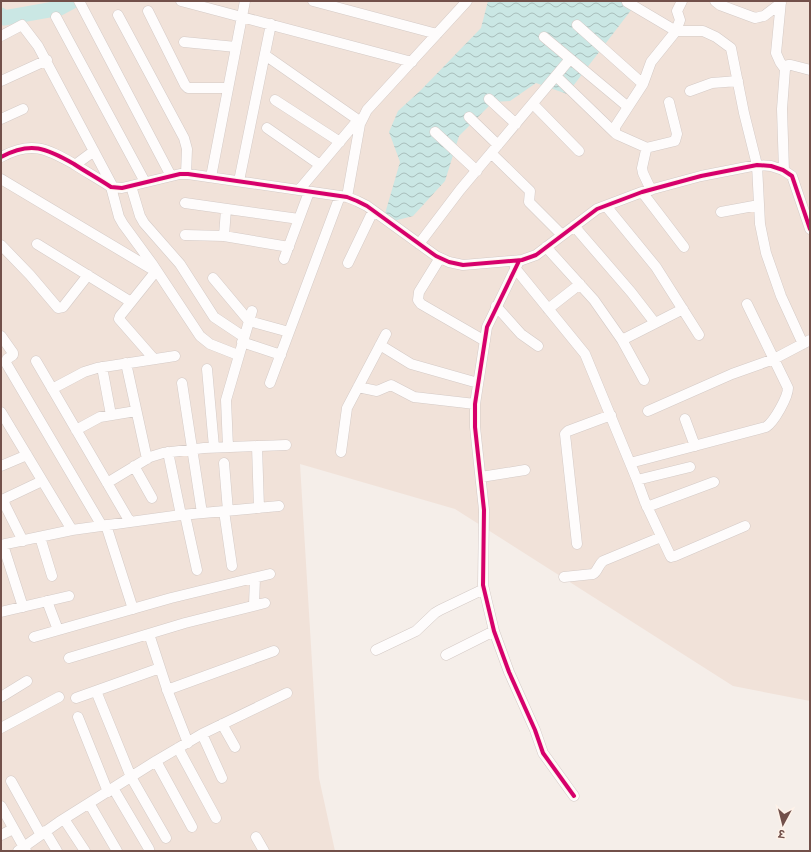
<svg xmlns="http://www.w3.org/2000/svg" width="811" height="852" font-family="Poppins,'Noto Sans Devanagari',sans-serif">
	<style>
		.residential { fill: #f1e2d9 }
		.water { fill: url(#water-waves) }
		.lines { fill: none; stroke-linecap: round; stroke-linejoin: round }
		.river { stroke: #cae7e4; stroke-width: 15 }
		.minor-casing { stroke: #d4cac6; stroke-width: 11 }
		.minor { stroke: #fefcfc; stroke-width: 10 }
		.cycleway-casing { stroke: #fef2e9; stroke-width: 6 }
		.cycleway { stroke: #d6006c; stroke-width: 4 }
	</style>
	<defs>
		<pattern id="water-waves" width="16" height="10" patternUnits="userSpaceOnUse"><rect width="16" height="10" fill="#cae7e4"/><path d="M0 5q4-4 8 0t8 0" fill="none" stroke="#a8bebb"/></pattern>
	</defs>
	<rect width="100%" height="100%" fill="#f5eee9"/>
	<path class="residential" d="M1,1H810V701L733,686L455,509L300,464L319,778L335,851H1Z"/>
	<path class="water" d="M488,1H638L567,94L536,83L510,101L493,102L459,136L445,181L413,216L382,224L400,162L389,132L398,111L421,90L481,28Z"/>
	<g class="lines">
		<path class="river" d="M1,15L4,18L60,8L73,1"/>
		<g class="minor-casing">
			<path id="minor" d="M79,1L171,176
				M181,1L412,62
				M313,1L437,34
				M715,1L720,5L755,18L764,16L781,3
				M781,1L776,53L780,62L785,69
				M627,2L676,31H703L716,37L731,48L744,113L757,165L760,224L766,253L781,296L803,344
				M148,11L185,85L188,88H228
				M118,15L184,138L187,149L186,174
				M56,17L145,182
				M577,25L643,84
				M1,36L22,25L38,46L113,187
				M544,37L628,107
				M184,42L236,47
				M265,55L361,122
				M556,76L615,133
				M1,81L47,60
				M690,91L712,83L738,81
				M489,99L516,124
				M275,100L340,142
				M533,104L579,151
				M469,117L498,145
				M1,119L23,109
				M267,128L320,165
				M435,132L477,171
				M646,148L675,141L677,134L669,102
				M491,153L530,191L529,202L562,235
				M1,157C31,141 46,148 74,164C86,172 99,179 111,187L122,188L180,174H188L347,197L357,201L367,206L436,256L449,262L463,265L522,260L536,255L597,209L642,192L701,176L757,165L771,166L783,170L792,176L810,229
				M75,165L94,151
				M784,171L782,109L785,69L788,65H791L810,70
				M211,177L245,1
				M1,179L155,271
				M239,181L271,24
				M131,186L140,216L144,223L180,264L214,317L244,337
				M111,187L119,217L123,224L153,265L200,336L210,344L238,355
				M299,190L358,120
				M651,190L643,173L642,168L646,150L645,147L618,135L615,133V127L643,84L651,62L676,31L680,20L677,11L682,1
				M642,192L684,247
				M347,197L360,124L367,110L467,1
				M185,203L299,219
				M606,206L656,267L699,335
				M721,212L759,205
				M574,226L631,292L655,323
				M185,235L224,236L289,247
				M224,236L226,209
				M37,244L131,302
				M419,244L460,190L570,59
				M1,245L30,275L58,308L63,307L88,275
				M546,247L594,300L622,340L644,380
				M440,258L419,292L418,300L421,304L485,341
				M284,259L309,192
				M519,261L487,327L475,404V427L484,510L483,585L494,631L509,672L535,730L543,753L574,796
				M348,263L373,211
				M515,268L585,354L637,480L645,502L670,555L671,557L675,556L745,526
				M213,278L249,321L289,332
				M496,306L521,334L538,346
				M548,309L580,284
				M1,336L13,353V355L7,359L6,363L102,526
				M622,340L683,309
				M242,342L281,355
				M380,345L411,364L478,383
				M154,359L119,319L120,316L156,271
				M36,361L130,522
				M126,363L147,459
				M102,367L111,415
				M207,369L214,447
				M182,383L202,513
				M270,383L340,196
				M358,387L377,391L391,385L414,397L475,404
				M52,389L84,372L97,368L175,356
				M648,411L732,374L774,359L810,340
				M1,412L72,530
				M685,419L695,446
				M76,430L100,417L136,411
				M257,446L259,508
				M228,447L226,400L252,311
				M168,452L181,515
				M341,452L347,408L386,334
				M224,463L228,511
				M630,463L766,427C774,422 788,397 788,388L747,304
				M1,466L27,455
				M134,466L152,498
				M481,477L525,470
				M637,480L690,467
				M107,483L150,457L163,453L204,448L286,445
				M647,507L714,482
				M224,511L232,566
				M185,515L197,570
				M106,525L133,609
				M40,537L52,576
				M23,541L5,505L4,499L42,481
				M577,544L565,434L568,431L611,415
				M1,545L72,530L181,515L279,506
				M3,545L23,607
				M564,577L593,574C598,571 598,565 603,561L661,537
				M47,601L58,630
				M254,605L255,578
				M1,612L69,596
				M149,634L168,692L188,743
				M34,637L171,598L270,574
				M376,650L416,631L435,613L440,610L484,589
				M446,655L494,631
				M69,658L185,623L265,603
				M167,690L274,651
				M96,691L131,777L166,838
				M1,697L27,681
				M76,698L160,668
				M78,717L108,792
				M222,724L235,747
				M1,728L59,697
				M202,734L222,778
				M178,748L216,818
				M156,761L192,827
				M11,781L41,835
				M113,788L149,849
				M89,803L117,851
				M1,806L26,851
				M64,819L85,851
				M45,831L57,851
				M1,835L13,829
				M256,837L264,851
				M18,851L59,822L156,761L202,734L287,693"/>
		</g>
		<use href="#minor" class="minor"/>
		<g class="cycleway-casing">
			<path id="cycleway" d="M1,157C31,141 46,148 74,164C86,172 99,179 111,187L122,188L180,174H188L347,197L357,201L367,206L436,256L449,262L463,265L522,260L536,255L597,209L642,192L701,176L757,165L771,166L783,170L792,176L810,229
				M519,261L487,327L475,404V427L484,510L483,585L494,631L509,672L535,730L543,753L574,796"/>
		</g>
		<use href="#cycleway" class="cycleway"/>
	</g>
	<rect width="811" height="852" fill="none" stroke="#72504a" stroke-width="4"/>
	<g transform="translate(783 824) rotate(187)" stroke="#fef2e9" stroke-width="3" paint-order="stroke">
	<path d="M0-3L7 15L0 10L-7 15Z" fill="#72504a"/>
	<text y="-6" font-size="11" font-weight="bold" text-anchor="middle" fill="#72504a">उ</text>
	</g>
</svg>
